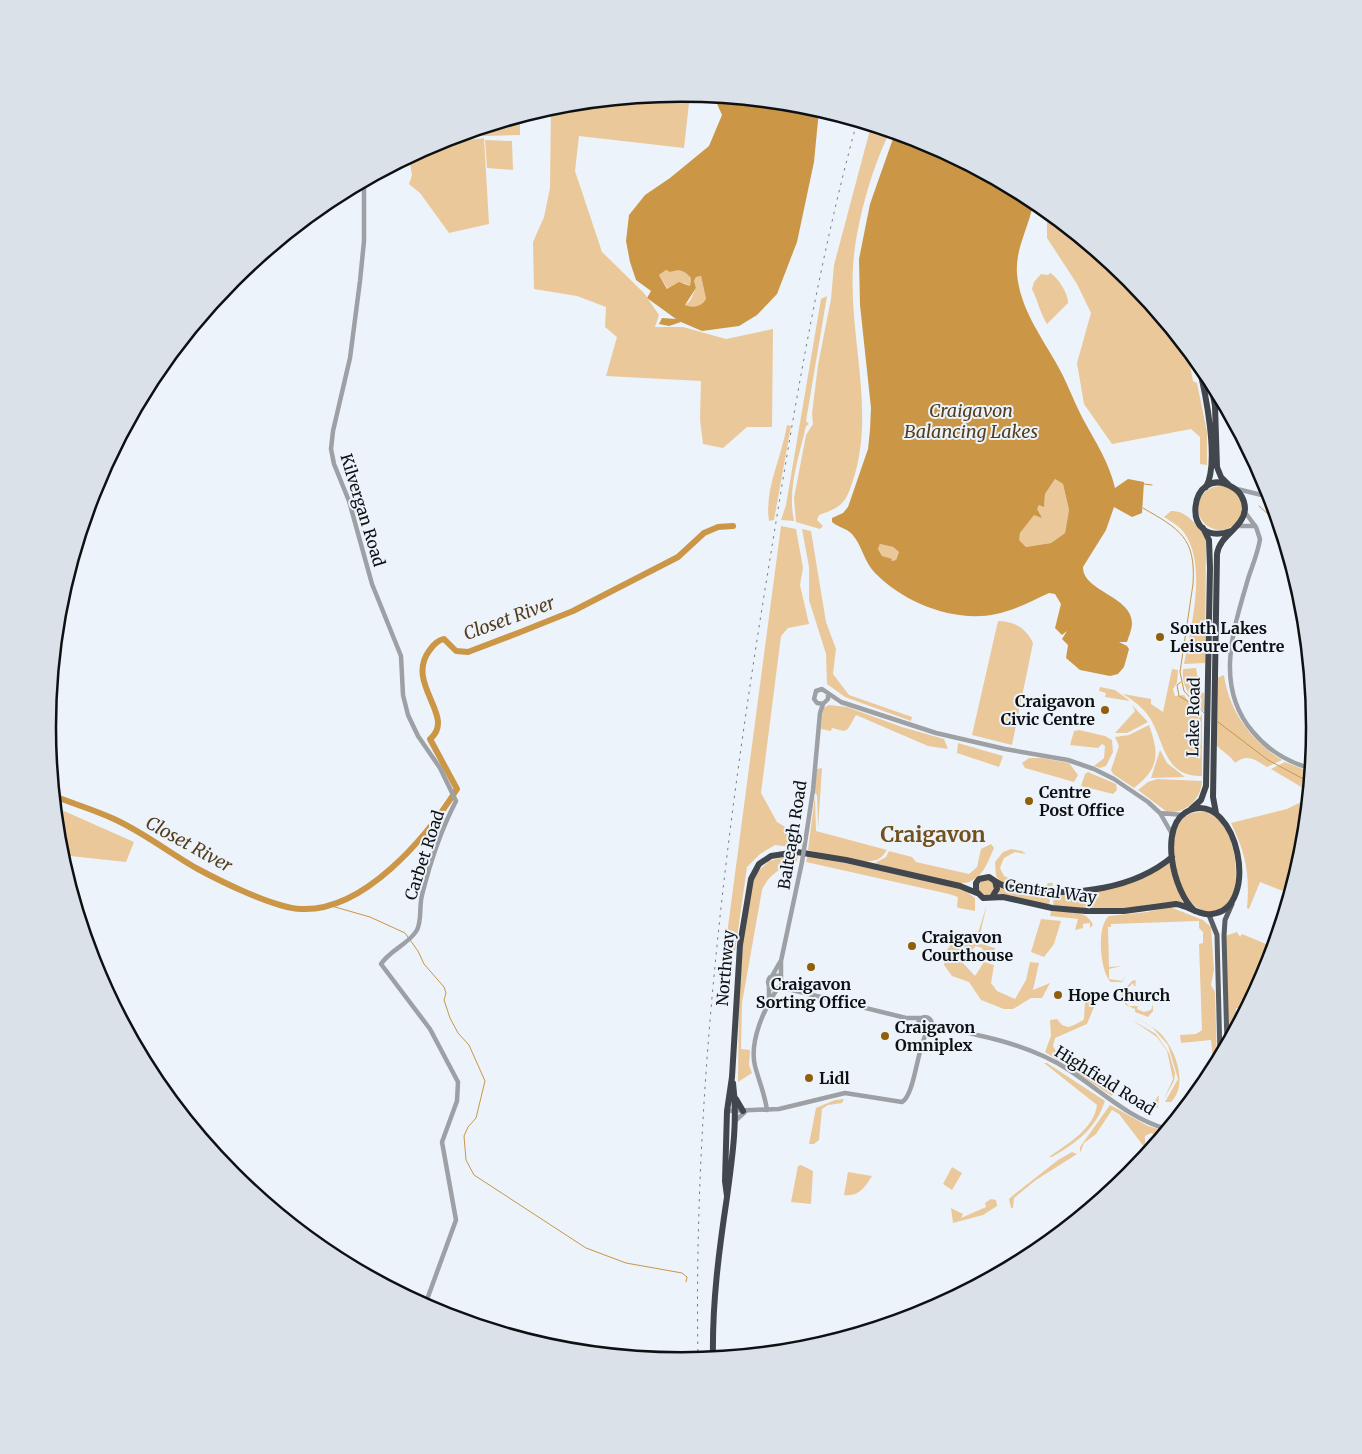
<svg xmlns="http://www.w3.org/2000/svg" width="1362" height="1454" font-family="Merriweather,serif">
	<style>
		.green { fill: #ebc89a }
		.water { fill: #cb9646; fill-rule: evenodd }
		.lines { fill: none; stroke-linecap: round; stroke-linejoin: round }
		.stream { stroke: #cb9646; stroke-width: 1 }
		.river { stroke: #cb9646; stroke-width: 6 }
		.minor { stroke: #9da0a4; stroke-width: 4.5 }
		.major { stroke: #595e63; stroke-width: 5 }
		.highway { stroke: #41474d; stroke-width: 6 }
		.rail { stroke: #797e82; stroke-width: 1; stroke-dasharray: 2.5 5; stroke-linecap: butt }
		.minor-bridge { stroke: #9da0a4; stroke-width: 4.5 }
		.poi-dot { fill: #8f6009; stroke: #ecf3fa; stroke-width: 2 }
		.labels { text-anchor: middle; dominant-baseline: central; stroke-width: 4; stroke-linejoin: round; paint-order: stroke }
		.street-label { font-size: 16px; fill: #0e1113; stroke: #ecf3fa }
		.poi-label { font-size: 16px; font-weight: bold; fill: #0e1113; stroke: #ecf3fa; text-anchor: start }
		.water-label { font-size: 18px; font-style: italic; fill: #543d1c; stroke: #ecf3fa }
		.district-label { font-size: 21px; font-weight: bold; fill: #71501c; stroke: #ecf3fa }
		.rim { fill: none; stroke: #0e1113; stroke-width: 2.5 }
	</style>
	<rect width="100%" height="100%" fill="#ecf3fa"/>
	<path class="green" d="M681,94H690L684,148L579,136L575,171L602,252L644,293L659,315L655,327H683L726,339L773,329L772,427H747L723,448L703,444L700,419L701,381L606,376L617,337L605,327L606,307L577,296L534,289L533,242L544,217L550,188L551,108Z
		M520,117V135L455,137Z
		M871,126L890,132C872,166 855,228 853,267C849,337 874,406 855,474C852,483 849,495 843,502C837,509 827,512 819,515L817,520L823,526L820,529L796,522L794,498L806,435L813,424L812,414L818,365L831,299L834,265Z
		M484,138L489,224L449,233L420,193L409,184L412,175L409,158L435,144Z
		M485,140L512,141L513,170L487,168Z
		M1047,212L1129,279L1192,356L1189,360L1193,381L1197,383L1207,432V465L1200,464V437L1191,429L1112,444L1084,404L1077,363L1091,313L1077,284L1047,238Z
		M666,270L670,272C679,269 684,270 691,278L690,286L684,283L668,289L659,275Z
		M1050,273C1058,277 1069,295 1068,303L1047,324C1040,313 1038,301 1032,289L1034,282L1041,274L1048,275Z
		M701,276L706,299C701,308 694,308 685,305L690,301L696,288L694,281L696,277Z
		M827,296L806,421L809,424L806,426C799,457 787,490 794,521L781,520L786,505L821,299Z
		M787,425L791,426L774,520L769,521C764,489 782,457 787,425Z
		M1055,479L1063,484L1069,510L1065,533L1051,543L1026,547L1018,540L1020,533L1039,505L1044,506L1045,494Z
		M1198 508a22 22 0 1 1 44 0a22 22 0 1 1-44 0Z
		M1171,511C1187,510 1199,527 1206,539L1205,663L1184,664C1191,627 1207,567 1185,534C1180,526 1172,522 1164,517Z
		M781,526L796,529L803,568L800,585L809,624L788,628L781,636L761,793L777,822L800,836L798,848L775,845L760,854L747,867L735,951L728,954L722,972Z
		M802,529L811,531L826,622L836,649L833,674L849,695L912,717L911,721L845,697L827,684L826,654L809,600V567Z
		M880,544L893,547L899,552L896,560L891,561L882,556L878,549Z
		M998,621C1014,621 1026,628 1033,643L1012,745L972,735Z
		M1196,668L1200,692L1204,693L1205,712C1192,701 1181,687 1183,669Z
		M1172,669L1178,670L1177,683L1173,689L1175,696L1184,695L1193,708L1202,715V776C1161,777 1165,737 1147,714C1140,705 1131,699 1123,694L1151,699V704L1163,712Z
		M1224,675C1229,711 1251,741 1282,760L1267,767C1256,760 1247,753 1235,763C1230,755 1223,752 1216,745L1217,678Z
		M1100,687L1115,690L1130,701L1105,697L1106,693L1099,691Z
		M829,705L847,707L902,727L944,739L948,749L928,746L856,715L848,729L844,731L832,728L831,731L821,729L823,708Z
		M1132,705L1148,722L1127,733H1115L1135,711Z
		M1149,725C1159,753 1160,768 1134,788L1113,774L1111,770L1119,746L1115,737L1129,735Z
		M1079,730L1105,736L1112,740L1113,752L1106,766L1100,768L1094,766L1104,758L1105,746L1102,744L1098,748L1070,745L1074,731Z
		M958,743L1003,756L999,767L957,753Z
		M1160,750L1167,763L1185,777L1151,778Z
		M1029,758H1042L1069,763L1078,775L1074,782L1025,768L1022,763Z
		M1285,762L1310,772L1308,791L1271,769Z
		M822,768L818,829L817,795L814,792L817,769Z
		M1088,772L1116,784L1117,790L1113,794L1081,786L1085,774Z
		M1157,779L1202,781C1201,799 1186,814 1167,812L1138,790L1148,782Z
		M815,796L816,831L887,850C884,854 881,859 876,860C859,865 827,854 808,850Z
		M1307,799L1302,851L1290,890L1284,888L1283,891L1260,882L1249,909L1247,908C1250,874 1246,854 1231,823L1287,809Z
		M55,807L134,842L126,862L61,855Z
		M1206,812C1210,814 1216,817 1219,820C1236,836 1245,895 1222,908C1180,931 1158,833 1187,815C1193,812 1200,812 1206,812Z
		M991,844L994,848C988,861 984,876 969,882C955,888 893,868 875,863L886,857L889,851L912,857L916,862L969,874L977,867L981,849Z
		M1011,849L1022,851L1026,854L1015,852L1004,858L1000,868L1004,876L1015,881L1046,886L1048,883H1053L1052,888L1001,882L996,876L995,862L1003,852Z
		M798,854L797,861C781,868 770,873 762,890L742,1003L741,1049L750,1050L749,1065L752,1073L738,1082L739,996L744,933L754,875L769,861Z
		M808,855L963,889L975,898V911L959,908L957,907L958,897L949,894L806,862Z
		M1170,860L1175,884L1183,903C1164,900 1145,906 1126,908C1102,910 1077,908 1053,906L1054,895L1110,889Z
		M978 887a8 8 0 1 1 16 0a8 8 0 1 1-16 0Z
		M999,887L1051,895L1049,905L997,895Z
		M987,904L978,943L995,948L993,957H987L982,948L976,946L961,961L975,976L984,962L994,965L991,983L997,991L1015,999L1026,980L1030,962L1039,963L1033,990L1050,983L1042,998H1031L1013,1009H1004L981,1000L969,982L952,976L944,965L946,951L960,933L973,936L978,933Z
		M1170,907L1203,920L1211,927L1214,970L1211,985L1215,992L1217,1061L1213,1062L1211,1040L1181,1043L1180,1035L1196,1034L1202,1030L1199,944L1203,943V932L1199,928V921L1111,924V927H1108L1109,967L1122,966L1109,969V979L1122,981L1128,972L1122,982H1111C1100,972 1096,926 1109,916L1147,912Z
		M1051,911C1067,913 1087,909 1093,925L1090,928V923L1083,924V928L1075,930L1078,919L1050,916Z
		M1041,919L1061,921L1054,944L1044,957L1031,952Z
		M1237,932L1240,937L1242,934L1273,947L1265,972L1257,971V987L1246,1008H1236V1026L1228,1041L1225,936Z
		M1136,980L1135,985L1137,986H1134L1133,983L1124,992L1123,1000L1129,1006H1138L1137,1009L1144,1012L1151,1010L1153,1004V1011L1148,1017L1135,1012V1009L1126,1005L1121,998L1122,992L1132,981Z
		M1089,991L1098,997L1087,1024L1055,1038L1053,1046C1063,1066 1100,1078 1116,1088L1112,1096L1045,1052L1051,1036L1050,1020L1057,1019L1062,1025L1068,1027C1073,1026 1081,1022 1084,1019L1085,1001Z
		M1133,1016C1142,1021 1152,1026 1160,1033C1175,1048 1189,1084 1171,1102H1165L1178,1079L1168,1045L1152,1027Z
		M1132,1020L1156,1034L1169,1053L1175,1073L1174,1081L1164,1099L1173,1079L1167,1051L1157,1037Z
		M1044,1063H1047L1105,1101C1096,1129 1076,1143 1052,1157H1049C1067,1144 1094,1129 1097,1105Z
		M1159,1095L1158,1108L1129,1104L1124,1100L1126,1097L1151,1106Z
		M844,1099L842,1103L828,1105L822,1109L819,1140L814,1144H809L816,1108L835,1100Z
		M1110,1105L1148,1126L1165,1131L1161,1136L1151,1133L1145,1136V1148L1119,1114L1112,1110L1096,1134L1084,1143L1080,1153V1147Z
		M1072,1152L1077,1154L1036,1180L1014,1198L1013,1208H1011L1009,1199L1016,1193L1058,1160Z
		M801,1165L813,1171L811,1204L791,1202L798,1166Z
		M952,1167L962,1173L952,1190L943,1184Z
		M848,1172L872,1176C865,1187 859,1197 844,1195Z
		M991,1199L996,1200L997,1206L983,1215L953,1223L951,1208L963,1214L961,1218L986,1207L985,1203Z"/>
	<path class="water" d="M714,97L805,106L819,110L814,162L797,242L777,294L757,315L739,326L702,331L681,322L669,326L659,324L662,318L676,319L647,298L651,291L636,280L630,262L626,241L629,215L645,195L670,178L709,146L722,115ZM666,270L670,272C679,269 684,270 691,278L690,286L679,282L667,289L659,275ZM701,276L706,299C701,307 694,308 685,305L696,288L694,281L696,277Z
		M895,133L924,142L1030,199L1033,204C1029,227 1015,249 1017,274C1020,307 1039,333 1055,361C1066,379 1073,400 1083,419C1096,443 1109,462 1115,488L1128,479L1144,482L1142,513L1132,517L1114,507L1106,530L1083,567C1082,591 1132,596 1132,623C1132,629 1129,636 1127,642H1119L1127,646L1129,649L1124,667L1118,674L1110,676L1080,670L1066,658L1068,645L1062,639L1067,631L1062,635L1055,628L1061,604L1055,594L1049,593C1032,601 1015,610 996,614C955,623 904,603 875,573C864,562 862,545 852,534C846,528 838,527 832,522V518L843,513L848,507L868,449L870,430L871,408L860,305L859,259L870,204ZM1055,479L1063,484L1069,510L1065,533L1051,543L1026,547L1019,540L1020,533L1034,515L1042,518L1037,509L1039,505L1044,507L1045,494ZM880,544L893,547L899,552L896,560L891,561L892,559L882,556L878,549Z"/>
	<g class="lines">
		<path class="stream" d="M1144,484L1152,485
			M1259,506L1278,523
			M1143,508C1179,529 1196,537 1193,584L1180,672L1184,691L1204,713
			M1181,682L1177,685L1179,696L1194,705
			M1218,722L1268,760L1309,782
			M328,905L370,917L405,933L418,951L424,964L444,987L446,993L444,1000L450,1018L458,1033L469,1045L485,1081L476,1118L468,1127L464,1136L466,1160L474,1175L586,1248L626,1263L682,1273L687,1277L686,1282"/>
		<path class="river" d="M54,796C74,804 95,810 114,819C143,832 168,852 196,868C220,881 274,908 301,909C364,912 426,838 457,789L430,739C457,717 405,684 429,651C433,645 438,640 444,639L456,651L468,652L518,633L573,611L678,557L704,533L718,527L733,526"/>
		<path class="minor" d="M364,182V241L360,281L350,358L333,431L331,449L334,464L349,501L372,584L401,656L403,695L408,715L418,736L440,768L456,801C441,830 430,863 422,895C419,906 422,920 417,930C409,944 390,950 381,964L430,1029L458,1082L457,1101L442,1142L456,1220L425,1305
			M1237,489L1270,497
			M1244,511L1256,527L1260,539C1258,553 1252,566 1248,579C1233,630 1214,687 1253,732C1268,750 1287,762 1310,768
			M1238,526H1254
			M828,695V699L823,704L817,703L814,699L816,691L822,689L841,702L936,733L1005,749L1068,760L1094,769L1114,779L1148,802L1160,813L1172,834
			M1160,813L1183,815
			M807,830L813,790L820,713L823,704
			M768 982a7 7 0 1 1 14 0a7 7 0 1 1-14 0Z
			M772,976L780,962
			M781,980V961L802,862
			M780,987L906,1018H922
			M769,1002V986
			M918 1024a7 7 0 1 1 14 0a7 7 0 1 1-14 0Z
			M929,1030C946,1027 961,1031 977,1035C1010,1042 1041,1052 1069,1070C1101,1091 1130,1119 1167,1129
			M767,1110C765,1095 759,1081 755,1066C749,1042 764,1009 777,989
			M727,1111L779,1109L845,1093L902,1102C915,1095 917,1046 928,1030
			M735,1121L746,1111"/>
		<path class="major" d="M1209,915L1217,935L1220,1056
			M1227,1044L1224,936L1225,920L1232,904"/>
		<path class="highway" d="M1198,363C1205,390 1220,462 1206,487
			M1210,378L1215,406L1217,467L1221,477L1229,485
			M1191,809L1201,800L1206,786L1210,568L1209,540L1203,528
			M1216,813L1213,797L1217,554C1220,534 1243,529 1245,509C1245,500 1240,491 1232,487C1189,462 1178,550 1231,531
			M995,881C1005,888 1017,889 1028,890C1076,896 1134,889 1172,857
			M992,897L997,889L995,881L989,877L979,879L976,883V891L983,898L1003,897L1052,908L1086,911H1124L1176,904C1189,906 1200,916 1212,914C1261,909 1238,792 1190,810C1157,823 1173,893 1195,911
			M736,1099L743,1111
			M727,1196L725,1181L727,1111L732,1077L740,945L751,879L759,864L771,856L797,852L846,860L960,886L977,893
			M713,1357C712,1304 719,1250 727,1197C732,1159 738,1121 733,1083"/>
		<path class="rail" d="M698,1359C693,1093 726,827 769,565C793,417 817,267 857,122"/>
		<path class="minor-bridge" d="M802,862L807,830"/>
	</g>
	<g class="poi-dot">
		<circle cx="1160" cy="637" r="5"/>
		<circle cx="1105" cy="710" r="5"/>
		<circle cx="1029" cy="801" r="5"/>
		<circle cx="912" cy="946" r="5"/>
		<circle cx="811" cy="967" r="5"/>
		<circle cx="1058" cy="995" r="5"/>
		<circle cx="885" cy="1036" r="5"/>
		<circle cx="809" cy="1078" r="5"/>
	</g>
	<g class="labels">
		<g class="street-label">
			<text transform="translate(363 510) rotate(73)">Kilvergan Road</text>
			<text transform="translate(1193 717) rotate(-89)">Lake Road</text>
			<text transform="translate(792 835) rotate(-81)">Balteagh Road</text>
			<text transform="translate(424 855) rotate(-72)">Carbet Road</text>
			<text transform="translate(1051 891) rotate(8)">Central Way</text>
			<text transform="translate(725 968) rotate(-85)">Northway</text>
			<text transform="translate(1105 1080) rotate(32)">Highfield Road</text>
		</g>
		<g class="poi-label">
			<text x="1170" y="628">South Lakes<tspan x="1170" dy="18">Leisure Centre</tspan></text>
			<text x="1095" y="701" text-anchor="end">Craigavon<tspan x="1095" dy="18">Civic Centre</tspan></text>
			<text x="1039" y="792">Centre<tspan x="1039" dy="18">Post Office</tspan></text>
			<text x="922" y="937">Craigavon<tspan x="922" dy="18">Courthouse</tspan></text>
			<text x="811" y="984" text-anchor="middle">Craigavon<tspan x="811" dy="18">Sorting Office</tspan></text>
			<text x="1068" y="995">Hope Church</text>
			<text x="895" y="1027">Craigavon<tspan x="895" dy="18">Omniplex</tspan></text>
			<text x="819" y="1078">Lidl</text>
		</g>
		<g class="water-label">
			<text x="971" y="410">Craigavon<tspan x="971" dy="21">Balancing Lakes</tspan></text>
			<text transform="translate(509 618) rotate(-20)">Closet River</text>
			<text transform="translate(189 844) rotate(29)">Closet River</text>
		</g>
		<g class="district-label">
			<text x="933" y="834">Craigavon</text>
		</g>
	</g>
	<path d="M0 0H1362V1454H0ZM56 727a625 625 0 1 1 1250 0a625 625 0 1 1-1250 0Z" fill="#dae1e8" fill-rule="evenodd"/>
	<path class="rim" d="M56 727a625 625 0 1 1 1250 0a625 625 0 1 1-1250 0Z"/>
</svg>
